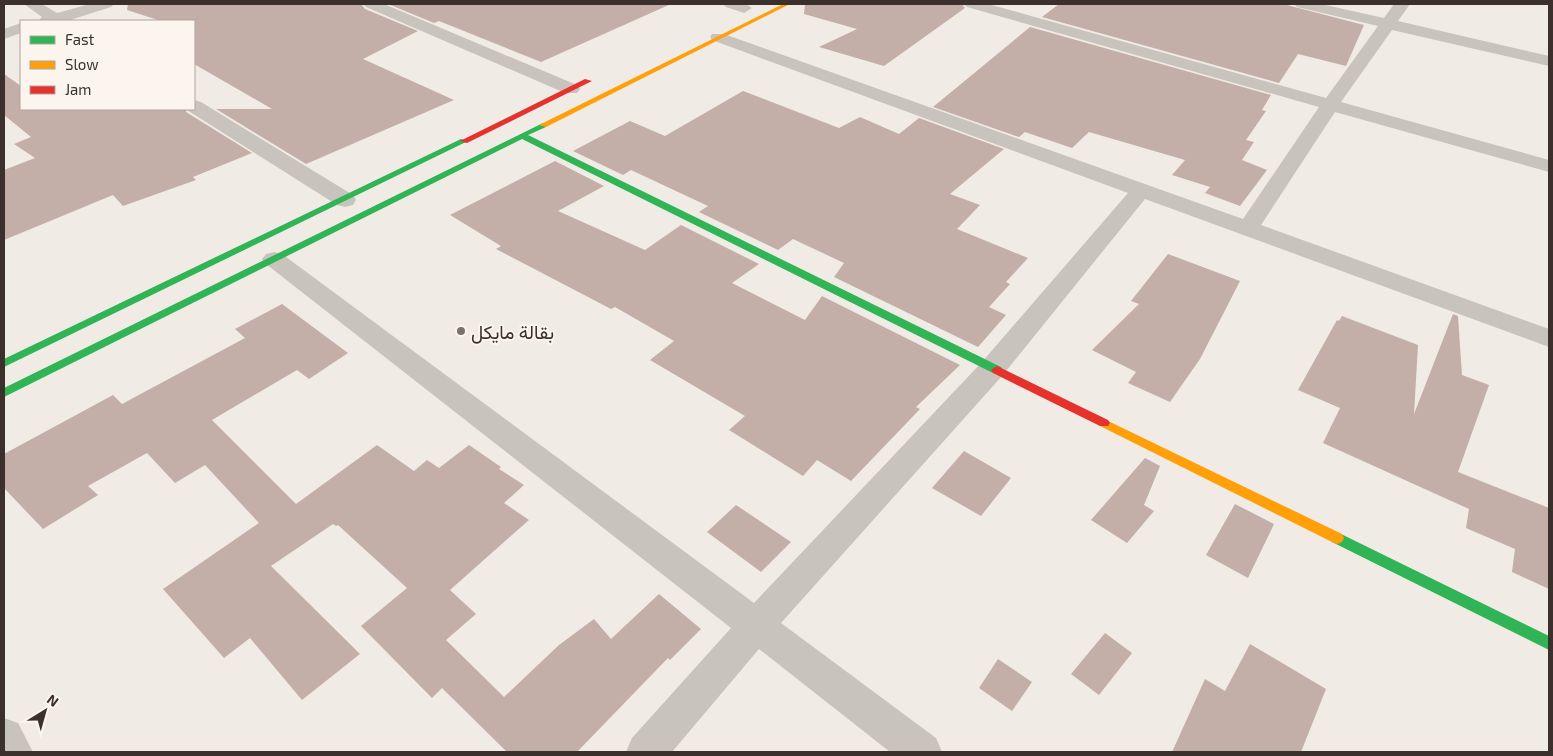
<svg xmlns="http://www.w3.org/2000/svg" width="1553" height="756" font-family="'Exo 2',Vazirmatn,sans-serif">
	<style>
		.building { fill: #c3afa7 }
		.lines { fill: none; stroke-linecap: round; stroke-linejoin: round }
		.street { fill: #c9c3be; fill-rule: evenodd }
		.fast { fill: #30b455; fill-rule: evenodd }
		.slow { fill: #ff9f0a; fill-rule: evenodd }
		.jam { fill: #e5322d; fill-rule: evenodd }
		.poi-dot { fill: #7a716c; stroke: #fbf5ee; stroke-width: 2 }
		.labels { text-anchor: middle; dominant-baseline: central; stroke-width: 4; stroke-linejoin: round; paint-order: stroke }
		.poi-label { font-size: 19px; fill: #3b302b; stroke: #fbf5ee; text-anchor: start }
	</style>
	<rect width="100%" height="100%" fill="#f0ebe5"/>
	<path class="building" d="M128,4H361L365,9L418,31L363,59L454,100L306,164L216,109H272L194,64V21H161L127,10Z
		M388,4H671L541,62L439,21L434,23Z
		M805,4H962L965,8L884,66L819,47L857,29L804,14Z
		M1059,4H1283L1364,25L1346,66L1298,54L1279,83L1042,17Z
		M1030,27L1271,95L1262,110L1266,111L1246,140L1254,142L1242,160L1267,170L1240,206L1205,193L1210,187L1172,175L1185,160L1089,132L1072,148L1025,132L1019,137L933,107Z
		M4,74L21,86V109H186V112L252,153L193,177L196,180L123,206L113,195L4,240V170L35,158L14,144L31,137L4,115Z
		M743,91L839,128L860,117L899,134L919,118L1004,149L950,194L980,205L957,229L1028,258L1006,282L1010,284L989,307L1006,315L978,347L834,277L844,263L793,239L778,250L699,212L708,206L631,170L623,175L573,151L630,121L665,136Z
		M555,161L604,186L558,211L645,250L681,225L759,264L732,283L805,320L822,296L960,365L916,407L920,409L851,481L817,460L803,476L729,430L745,416L650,360L674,341L615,307L611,309L496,249L501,246L450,215Z
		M1168,254L1240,281L1200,359L1170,402L1128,383L1136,372L1092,350L1139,304L1131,301Z
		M282,304L348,353L309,379L297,370L212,420L296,504L377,445L414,471L427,460L439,468L469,445L501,467L499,469L524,485L504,503L529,520L450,590L476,614L446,640L504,697L559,645L594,619L611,639L659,594L701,629L670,660L668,658L577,752H507L442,688L432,698L361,626L407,588L338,525L336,526L333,524L271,566L360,654L302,700L250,638L224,658L163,589L259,523L205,465L175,483L147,453L88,486L98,495L43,529L4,488V454L113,395L122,404L245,338L235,329Z
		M1453,314L1458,316L1462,375L1489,385L1458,472L1549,508V589L1512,572L1515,549L1466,528L1469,509L1323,443L1340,408L1298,390L1337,320L1339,321L1342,316L1418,345L1414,414Z
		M964,451L1011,478L981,516L932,488Z
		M1145,458L1160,466L1144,505L1154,511L1127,543L1091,520Z
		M1235,504L1274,524L1248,578L1206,555Z
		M736,505L791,542L761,572L707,532Z
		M1105,633L1132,653L1099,695L1071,674Z
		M1250,644L1326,689L1301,752H1172L1205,679L1225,691Z
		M998,659L1032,682L1012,711L979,688Z"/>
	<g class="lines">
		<path class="street" d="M24,4H42L57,13L90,4H114L111,7L67,21H38L42,17Z
			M363,4H384L577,85L580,89L577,93H565L366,7Z
			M723,4H746L752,8L744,13L726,7Z
			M964,4H988L1326,98L1378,26L1297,7L1294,4H1321L1384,18L1394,4H1410L1398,21L1549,56V66L1392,30L1341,102L1549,160V172L1335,112L1261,225L1549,329V347L1145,199L1002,376L781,623L936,738L942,752H890L759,649L672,752H626L632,738L731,628L266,264L262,259L266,254L274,252L282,254L754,603L982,362L1128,193L712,40L710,37L712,34H724L1243,219L1319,107L967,7Z
			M21,23V33L4,39V29Z
			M194,100L201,102L353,195L356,200L353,205L345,207L337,205L187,110L194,109Z
			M4,718L18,723L33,752H4Z"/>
		<path class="fast" d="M543,123L547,125L546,127L528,135L1001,367L1003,370L1001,373H993L522,139L4,397V388Z
			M461,139L468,141L4,367V359Z
			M1337,532L1549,636V650L1332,542L1330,538L1332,534Z"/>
		<path class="slow" d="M783,4H790L546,127L539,125Z
			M1104,419L1342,534L1344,538L1342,542L1337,544L1332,542L1100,426L1098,423L1100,420Z"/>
		<path class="jam" d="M585,79L592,81L467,143L460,141Z
			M997,366L1108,420L1110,423L1108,426H1100L993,373L991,370Z"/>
	</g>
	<circle class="poi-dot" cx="461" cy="331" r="5"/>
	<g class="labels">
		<g class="poi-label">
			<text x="471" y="331">بقالة مايكل</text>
		</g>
	</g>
	<rect width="1553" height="756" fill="none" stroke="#3b302b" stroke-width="10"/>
	<rect x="20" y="20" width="175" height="90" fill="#fbf5ee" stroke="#aea6a0"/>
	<rect x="30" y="36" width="25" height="8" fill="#30b455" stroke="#aea6a0"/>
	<text x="65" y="45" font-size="15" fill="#3b302b">Fast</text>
	<rect x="30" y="61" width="25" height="8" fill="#ff9f0a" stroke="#aea6a0"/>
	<text x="65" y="70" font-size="15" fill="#3b302b">Slow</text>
	<rect x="30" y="86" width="25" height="8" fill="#e5322d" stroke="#aea6a0"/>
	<text x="65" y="95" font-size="15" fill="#3b302b">Jam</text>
	<g transform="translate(45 711) rotate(37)" stroke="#fbf5ee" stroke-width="4" paint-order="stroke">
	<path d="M0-4L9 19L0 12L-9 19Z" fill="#3b302b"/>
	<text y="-8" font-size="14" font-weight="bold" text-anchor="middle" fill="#3b302b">N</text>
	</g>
</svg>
